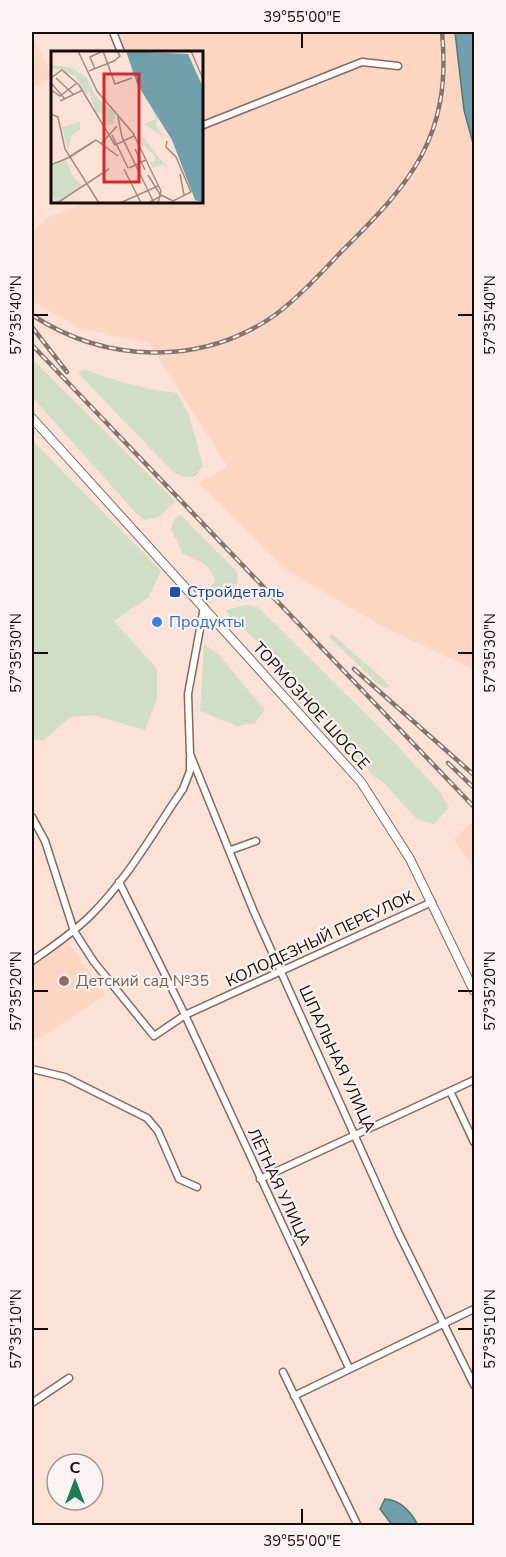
<svg xmlns="http://www.w3.org/2000/svg" width="506" height="1557" font-family="'Nunito Sans',sans-serif">
	<style>
		.built { fill: #fdd5c3 }
		.green { fill: #d0dec5 }
		.water { fill: #6fa0ab; stroke: #54747a; stroke-width: 1.5 }
		.lines { fill: none; stroke-linecap: round; stroke-linejoin: round }
		.minor-casing { stroke: #85695c; stroke-width: 9 }
		.tertiary-casing { stroke: #85695c; stroke-width: 10 }
		.minor { stroke: #fff; stroke-width: 6 }
		.tertiary { stroke: #fff; stroke-width: 8 }
		.rail-casing { stroke: #85746b; stroke-width: 4.5 }
		.rail { stroke: #faf3f1; stroke-width: 2; stroke-dasharray: 7; stroke-linecap: butt }
		.ticks { fill: none; stroke: #160c07; stroke-width: 2 }
		.transit-dot { fill: #1a4fb4; stroke: #faf3f1; stroke-width: 2 }
		.shop-dot { fill: #3f7fe0; stroke: #faf3f1; stroke-width: 2 }
		.education-dot { fill: #8d6e63; stroke: #faf3f1; stroke-width: 2 }
		.labels { text-anchor: middle; dominant-baseline: central; stroke-width: 4.5; stroke-linejoin: round; paint-order: stroke }
		.transit-label { font-size: 16px; fill: #164399; stroke: #faf3f1; text-anchor: start }
		.shop-label { font-size: 16px; fill: #366cbe; stroke: #faf3f1; text-anchor: start }
		.street-label { font-size: 16px; fill: #160c07; stroke: #faf3f1 }
		.education-label { font-size: 16px; fill: #785e54; stroke: #faf3f1; text-anchor: start }
		.inset-road { fill: none; stroke: #a08c83; stroke-width: 1.5 }
		.view { fill: #d62828; fill-opacity: 0.15; stroke: #d62828; stroke-width: 3 }
		.inset-edge { fill: none; stroke: #160c07; stroke-width: 3 }
		.neatline { fill: none; stroke: #160c07; stroke-width: 2 }
		.ticks-label { font-size: 15px; text-anchor: middle; fill: #160c07 }
	</style>
	<rect width="100%" height="100%" fill="#fce2d6"/>
	<path class="built" d="M114,32H455L464,110L472,145L474,173V670L380,625L287,570L198,483L228,467L149,343L81,329L32,301V233L47,218L89,201H201V52H122Z
		M32,33L52,78L32,87Z
		M474,821V869L454,839Z
		M68,942L106,995L32,1043V967Z"/>
	<path class="green" d="M32,359L175,501L161,516L144,520L134,511L32,397Z
		M84,369C115,381 143,389 177,393L189,415L203,466L195,476L183,477L173,472L78,373Z
		M32,440L161,571L148,598L114,621L157,669V699L145,730L93,715L70,717L43,741L32,739Z
		M181,515L237,572L238,581L235,585L245,600L242,602L232,599L226,589L207,594V589L215,582C212,564 197,560 183,554L171,529L174,519Z
		M247,605L258,607L392,740L440,792L449,807L434,824L417,819L383,782L373,776L330,722L306,704L278,660L229,616L226,610Z
		M332,634L384,680L389,686L384,688L378,684L329,637Z
		M204,644L218,654L265,710L255,723L237,726L200,711Z"/>
	<path class="water" d="M455,32H474V147L464,110Z
		M385,1499C401,1500 411,1512 418,1525H392L380,1509Z"/>
	<g class="lines">
		<g class="minor-casing">
			<path id="minor" d="M113,32L121,52
				M201,126L362,62L398,66
				M204,607L188,694L190,754L254,912L399,1234L474,1385
				M32,817L45,841L74,931L94,962L154,1036L185,1015L432,902
				M231,850L256,841
				M119,882L185,1015L349,1368
				M32,961C52,947 73,933 90,916C127,880 154,831 183,789L190,771V758
				M32,1069L65,1077L147,1118L158,1131L179,1179L197,1187
				M450,1091L474,1142
				M260,1179L474,1080
				M283,1372L358,1526
				M294,1396L474,1309
				M32,1403L69,1378"/>
		</g>
		<g class="tertiary-casing">
			<path id="tertiary" d="M32,418L361,782L410,859L474,991"/>
		</g>
		<use href="#minor" class="minor"/>
		<use href="#tertiary" class="tertiary"/>
		<g class="rail-casing">
			<path id="rail" d="M32,315C105,363 201,367 275,315C299,297 320,274 341,252C411,183 452,137 442,32
				M32,327L67,372
				M32,345L474,807
				M354,669L474,775
				M448,763L474,788"/>
		</g>
		<use href="#rail" class="rail"/>
	</g>
	<path class="ticks" d="M302,33V48M33,315H48M458,315H473M33,653H48M458,653H473M33,991H48M458,991H473M33,1329H48M458,1329H473M302,1509V1524"/>
	<rect class="transit-dot" x="169" y="586" width="12" height="12" rx="3"/>
	<circle class="shop-dot" cx="157" cy="622" r="6"/>
	<circle class="education-dot" cx="64" cy="981" r="6"/>
	<g class="labels">
		<g class="transit-label">
			<text x="187" y="592">Стройдеталь</text>
		</g>
		<g class="shop-label">
			<text x="169" y="622">Продукты</text>
		</g>
		<g class="street-label">
			<text transform="translate(311 706) rotate(48)">ТОРМОЗНОЕ ШОССЕ</text>
			<text transform="translate(320 939) rotate(-25)">КОЛОДЕЗНЫЙ ПЕРЕУЛОК</text>
			<text transform="translate(337 1059) rotate(65)">ШПАЛЬНАЯ УЛИЦА</text>
			<text transform="translate(279 1187) rotate(65)">ЛЁТНАЯ УЛИЦА</text>
		</g>
		<g class="education-label">
			<text x="76" y="981">Детский сад №35</text>
		</g>
	</g>
	<g transform="translate(51 51)">
		<rect width="152" height="152" fill="#fce2d6"/>
		<path d="M1,14L21,17L36,27L46,47L64,62L63,73L54,74V64L45,61L38,41L35,44L24,25L3,17L0,21ZM100,57L107,67L105,74L113,86L93,73L105,68ZM29,71V79L21,84L17,100L11,76ZM92,86L115,115L117,120L112,113L102,117L99,111L104,110V105L85,88ZM15,109L23,127L31,134L5,151L0,143V116Z" fill="#d0dec5"/>
		<path d="M75,0L137,3L151,34V151L144,149L121,89L86,33Z" fill="#6fa0ab"/>
		<path class="inset-road" d="M27,0L46,40L82,82L110,140L107,152M140,0L152,28M44,18L39,6L52,0L64,33L81,27M38,20L63,10L69,5L66,0M0,27L11,19L28,34L64,94L83,85M5,27L23,44M0,32L14,48M0,39L9,45L26,32M9,50L32,39M0,63L7,66L14,98L48,152M67,66L71,86L103,152M61,84L77,117M45,89L67,105M50,93L66,75M84,98L94,119M0,114L19,106L45,89L18,106M78,117L95,109M73,118L90,152M129,123L133,144M97,124L110,145L97,152M110,144L122,150L140,141L125,106L115,96L116,90M6,152L58,118M69,152L107,135"/>
		<path class="view" d="M53,23H88V131H53Z"/>
		<rect width="152" height="152" class="inset-edge"/>
	</g>
	<rect width="506" height="1557" fill="none" stroke="#faf3f1" stroke-width="66"/>
	<g transform="translate(75 1482)"><circle r="28" fill="#faf3f1" stroke="#9f9793" stroke-width="1.5"/>
	<path d="M0-4.5L10 22L0 15L-10 22Z" fill="#1e7d55"/>
	<text y="-9" font-size="16" font-weight="bold" text-anchor="middle" fill="#160c07">С</text>
	</g>
	<rect x="33" y="33" width="440" height="1491" class="neatline"/>
	<g class="ticks-label">
		<text x="302" y="22">39°55'00"E</text>
		<text transform="translate(16 315) rotate(-90)" y="5">57°35'40"N</text>
		<text transform="translate(490 315) rotate(-90)" y="5">57°35'40"N</text>
		<text transform="translate(16 653) rotate(-90)" y="5">57°35'30"N</text>
		<text transform="translate(490 653) rotate(-90)" y="5">57°35'30"N</text>
		<text transform="translate(16 991) rotate(-90)" y="5">57°35'20"N</text>
		<text transform="translate(490 991) rotate(-90)" y="5">57°35'20"N</text>
		<text transform="translate(16 1329) rotate(-90)" y="5">57°35'10"N</text>
		<text transform="translate(490 1329) rotate(-90)" y="5">57°35'10"N</text>
		<text x="302" y="1546">39°55'00"E</text>
	</g>
</svg>
